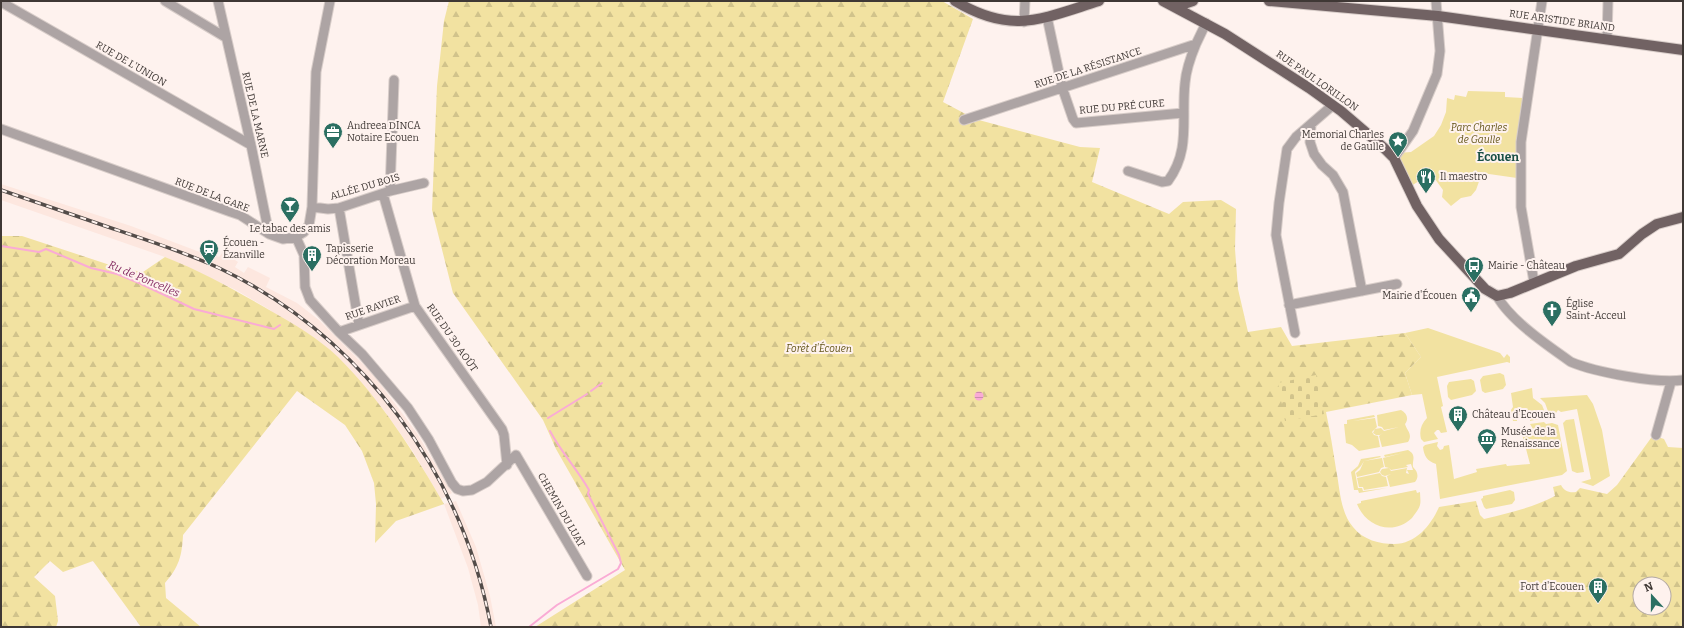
<svg xmlns="http://www.w3.org/2000/svg" width="1684" height="628" font-family="Bitter,serif">
	<style>
		.built { fill: #fde7df }
		.green { fill: #f2e2a1 }
		.forest { fill: url(#forest-firs); fill-rule: evenodd }
		.cemetery { fill: url(#cemetery-stones) }
		.water { fill: url(#water-rules) }
		.lines { fill: none; stroke-linecap: round; stroke-linejoin: round }
		.stream { stroke: #faabd5; stroke-width: 2 }
		.minor-casing { stroke: #d8cdc9; stroke-width: 11 }
		.major-casing { stroke: #d8cdc9; stroke-width: 12 }
		.minor { stroke: #ada4a4; stroke-width: 9 }
		.major { stroke: #716263; stroke-width: 10 }
		.rail-casing { stroke: #534c49; stroke-width: 3.5 }
		.rail { stroke: #fef2ee; stroke-width: 2; stroke-dasharray: 6; stroke-linecap: butt }
		.labels { text-anchor: middle; dominant-baseline: central; stroke-width: 4; stroke-linejoin: round; paint-order: stroke }
		.street-label { font-size: 10px; fill: #3f3835; stroke: #fef2ee }
		.poi-label { font-size: 10px; fill: #3f3835; stroke: #fef2ee; text-anchor: start }
		.park-label { font-size: 10px; font-style: italic; fill: #645619; stroke: #fef2ee }
		.water-label { font-size: 11px; font-style: italic; fill: #832b61; stroke: #fef2ee }
		.quarter-label { font-size: 12px; font-weight: bold; fill: #184f45; stroke: #fef2ee }
	</style>
	<defs>
		<pattern id="forest-firs" width="22" height="20" patternUnits="userSpaceOnUse"><rect width="22" height="20" fill="#f2e2a1"/><path d="M5 1l3.5 6h-7zM16 11l3.5 6h-7z" fill="#d1c38b"/></pattern>
		<pattern id="cemetery-stones" width="16" height="16" patternUnits="userSpaceOnUse"><rect width="16" height="16" fill="#f2e2a1"/><path d="M2 7V4a2 2 0 0 1 4 0v3zM10 15v-3a2 2 0 0 1 4 0v3z" fill="#d1c38b"/></pattern>
		<pattern id="water-rules" width="6" height="5" patternUnits="userSpaceOnUse"><rect width="6" height="5" fill="#faabd5"/><path d="M0 2.5h6" fill="none" stroke="#cc8cae"/></pattern>
	</defs>
	<rect width="100%" height="100%" fill="#fef2ee"/>
	<path class="built" d="M1,184L131,226L205,254L207,252L219,257L223,252L238,262L235,267L244,273L248,267L270,278L266,287L297,303L319,320L372,373L417,433L452,493L441,499L412,450L383,409L270,310L236,290L165,257L1,200Z
		M456,501L476,547L490,596L496,627H481L478,605L468,568L444,504Z"/>
	<path class="green" d="M1468,91L1505,92V97L1523,98L1519,125L1517,178L1482,173L1476,190L1471,196L1461,198L1451,206L1442,197L1443,190L1435,179L1424,178L1411,186L1397,164L1398,153L1411,152L1434,136L1441,125L1446,112L1447,98L1454,100L1455,95L1466,97Z
		M1428,328L1500,353L1504,358L1507,354L1510,357V363L1507,362L1437,377L1443,406L1441,407L1447,432L1441,433L1439,430H1437L1434,433L1438,439L1424,442L1421,439C1419,431 1421,424 1427,418L1422,394L1412,395L1405,373L1421,357L1405,333Z
		M1500,373L1504,375L1506,385L1503,389L1485,393L1482,391L1480,380L1483,376Z
		M1471,379L1474,381L1476,391L1472,395L1451,400L1448,397L1447,386L1449,382Z
		M1532,388L1533,398L1542,405L1546,415H1544L1543,418L1530,421V417L1528,413L1517,415V421H1513L1511,410L1513,407L1511,393Z
		M1587,395L1593,404L1602,430L1610,476L1593,486L1581,482L1591,479L1577,409L1561,412L1558,410L1556,413L1549,414L1545,403L1540,398Z
		M1401,410C1407,413 1409,419 1405,424C1407,431 1413,434 1408,442L1382,447L1379,436L1384,432L1380,435H1376L1373,433L1375,429L1381,428L1384,431L1399,427L1384,430L1382,427L1378,426L1377,415Z
		M1374,415L1375,417L1353,421L1375,418L1377,427L1372,432L1374,435L1378,436L1380,447L1359,451L1352,445L1346,443L1344,424H1347V420Z
		M1574,419L1584,472L1577,473L1572,471L1563,423L1566,420Z
		M1544,422L1546,424L1552,423L1558,425L1567,471L1562,475L1440,499L1436,464C1427,461 1424,456 1423,447L1425,445L1438,442L1437,446L1440,450L1443,449L1444,446L1449,445L1454,479L1477,472L1476,469L1506,464L1507,466L1530,464L1521,430L1527,429L1528,432H1531L1533,429L1530,424Z
		M1408,450C1417,455 1412,460 1413,467C1418,472 1419,477 1415,482L1390,487L1387,476L1391,474L1385,476L1382,475L1380,472L1382,469L1389,468L1391,471L1407,468L1406,473L1409,474L1407,470H1413L1411,464L1406,465L1408,467L1391,470L1389,468L1385,467L1383,458L1403,453L1385,457L1384,455Z
		M1380,456L1381,457L1364,461L1361,466L1355,472L1358,488H1362L1363,491L1387,488L1359,493L1358,490H1354L1351,472L1358,466L1361,459Z
		M1382,458L1384,467L1381,468L1379,472L1357,477L1356,473L1360,470L1364,461Z
		M1380,473L1382,476L1386,477L1388,486L1364,490L1363,487H1359L1357,478Z
		M1416,490L1417,493L1420,492C1420,496 1421,501 1420,505C1419,509 1415,514 1412,518C1393,536 1366,527 1357,504L1361,503V501Z
		M1510,490L1514,492L1515,500L1512,504L1486,509L1484,507L1481,499L1483,498V496Z"/>
	<path class="forest" d="M449,1H942L973,19L943,102L975,119L1080,147L1100,148L1092,182L1169,214L1183,202L1221,200L1236,209L1235,249L1238,289L1248,332L1281,327L1292,346L1405,333L1421,357L1405,373L1412,395L1326,412C1330,431 1333,450 1336,469C1340,488 1340,512 1353,527C1363,540 1380,544 1394,544C1416,544 1431,525 1439,507L1476,501L1480,515L1484,519C1509,513 1532,508 1555,496L1553,487L1561,485C1564,491 1569,493 1576,492L1580,488L1607,494L1617,485L1651,438L1658,437L1664,439L1668,447L1683,448V627H535L625,570L556,449L543,420L453,293L432,210L437,86L444,21ZM1640,584H1664V608H1640Z
		M1,236H22L119,268L143,272L165,257C203,272 235,290 271,311C294,324 318,338 338,357C381,400 414,452 444,504L396,521L375,543L376,504L374,483L362,451L345,425L297,391L183,535C182,556 179,567 165,583L166,598L201,627H141L93,561L63,572L50,561L34,577L55,596L58,621L56,627H1Z"/>
	<path class="cemetery" d="M1316,375L1324,414L1285,421L1278,383Z"/>
	<path class="water" d="M974.5 396a4.5 4.5 0 1 1 9 0a4.5 4.5 0 1 1-9 0Z"/>
	<g class="lines">
		<path class="stream" d="M1,246L39,252L46,249L91,268L117,274L139,283L194,309L274,329L280,325
			M591,391L602,383
			M548,418L587,394
			M529,627L557,605L618,569L621,563L619,555L588,494L589,490C577,469 561,452 550,431"/>
		<g class="minor-casing">
			<path id="minor" d="M165,1L225,37
				M218,1L251,145L269,234
				M1,2L251,145
				M1047,17L1062,87L1073,119L1076,123L1183,113
				M1024,22L1025,1
				M1607,39L1608,1
				M964,120L1196,44L1206,23
				M1311,125L1310,142L1314,154L1322,165L1333,175L1343,192L1362,291
				M1,129L231,212L240,215L269,234L283,239L296,237L304,232L309,225L312,207L316,72L330,1
				M1394,158L1413,131L1437,74L1440,51L1436,1
				M1128,171L1162,182L1168,181C1191,150 1181,119 1185,83C1186,70 1191,56 1196,44
				M390,191L394,80
				M383,194L415,306L502,429L504,435L507,465
				M312,207L328,209L339,208L390,191L424,183
				M339,208L359,325
				M296,237L304,255L305,287L310,300L339,332L362,354L408,408L429,440L452,483L457,489L463,491L472,490L487,482L516,455L587,576
				M1534,282L1521,207V142L1542,1
				M1497,296C1510,320 1548,346 1571,362C1595,372 1657,384 1683,380
				M1289,305L1397,284
				M339,332L415,306
				M1295,333L1276,235L1279,203L1287,149L1296,137L1333,105
				M1656,435L1671,382"/>
		</g>
		<g class="major-casing">
			<path id="major" d="M955,1C1012,35 1041,19 1099,1
				M1163,1L1225,34L1309,88L1341,111L1383,147L1394,158L1417,206L1439,239L1485,289L1497,296L1510,293L1576,266L1619,254L1642,234L1657,224L1683,217
				M1174,1L1184,4L1193,1
				M1269,1L1438,16L1683,50"/>
		</g>
		<use href="#minor" class="minor"/>
		<use href="#major" class="major"/>
		<g class="rail-casing">
			<path id="rail" d="M1,190C38,203 74,215 111,228C147,240 184,252 219,268C362,336 462,473 491,627"/>
		</g>
		<use href="#rail" class="rail"/>
	</g>
	<defs>
		<g id="office-pin" transform="scale(1)"><path d="M0 17L-7.5 6A9.5 9.5 0 1 1 7.5 6Z" fill="#2b6f62" stroke="#fef2ee"/><path d="M-6-3h4V-5.5h4V-3h4V5H-6ZM-1-4.5V-3h2v-1.5ZM-6 0V1H6V0Z" fill="#fff"/></g>
		<g id="sight-pin" transform="scale(1)"><path d="M0 17L-7.5 6A9.5 9.5 0 1 1 7.5 6Z" fill="#2b6f62" stroke="#fef2ee"/><path d="M0-6L1.8-2.2L6-1.7L2.9 1.2L3.7 5.4L0 3.3L-3.7 5.4L-2.9 1.2L-6-1.7L-1.8-2.2Z" fill="#fff"/></g>
		<g id="restaurant-pin" transform="scale(1)"><path d="M0 17L-7.5 6A9.5 9.5 0 1 1 7.5 6Z" fill="#2b6f62" stroke="#fef2ee"/><path d="M-5-6h1v4h1v-4h1v4h1v-4h1v5L-1.5 .5V6h-2V.5L-5-1ZM5-6V6H3V1.5H1.5Q1.5-4 5-6Z" fill="#fff"/></g>
		<g id="bar-pin" transform="scale(1)"><path d="M0 17L-7.5 6A9.5 9.5 0 1 1 7.5 6Z" fill="#2b6f62" stroke="#fef2ee"/><path d="M-6-5H6L.8 .8V4.5H3.5V6h-7V4.5H-.8V.8Z" fill="#fff"/></g>
		<g id="station-pin" transform="scale(1)"><path d="M0 17L-7.5 6A9.5 9.5 0 1 1 7.5 6Z" fill="#2b6f62" stroke="#fef2ee"/><path d="M-3-6H3Q5-6 5-4V2Q5 4 3 4L4.5 6H3L1.5 4h-3L-3 6H-4.5L-3 4Q-5 4-5 2V-4Q-5-6-3-6ZM-3.5-4v3h7v-3ZM-3.5 1v1.5H-2V1ZM2 1v1.5H3.5V1Z" fill="#fff"/></g>
		<g id="building-pin" transform="scale(1)"><path d="M0 17L-7.5 6A9.5 9.5 0 1 1 7.5 6Z" fill="#2b6f62" stroke="#fef2ee"/><path d="M-4-6H4V6H1V3H-1V6H-4ZM-2.5-4.3h1.7v1.8h-1.7ZM.8-4.3h1.7v1.8H.8ZM-2.5-1h1.7V.8h-1.7ZM.8-1h1.7V.8H.8Z" fill="#fff"/></g>
		<g id="bus-pin" transform="scale(1)"><path d="M0 17L-7.5 6A9.5 9.5 0 1 1 7.5 6Z" fill="#2b6f62" stroke="#fef2ee"/><path d="M-5-6H5V4H4V6H2V4H-2V6H-4V4H-5ZM-3.5-4V0h7V-4ZM-3.5 1.2v1.5H-2V1.2ZM2 1.2v1.5H3.5V1.2Z" fill="#fff"/></g>
		<g id="civic-pin" transform="scale(1)"><path d="M0 17L-7.5 6A9.5 9.5 0 1 1 7.5 6Z" fill="#2b6f62" stroke="#fef2ee"/><path d="M-.6-6.5H3V-4.5H.6V-3L4-1V1h2V6H-6V1h2V-1L-.6-3ZM-1.2 2.5V6h2.4V2.5Z" fill="#fff"/></g>
		<g id="church-pin" transform="scale(1)"><path d="M0 17L-7.5 6A9.5 9.5 0 1 1 7.5 6Z" fill="#2b6f62" stroke="#fef2ee"/><path d="M-1.2-6h2.4v3.5h3.3v2.4h-3.3V6h-2.4V-.1h-3.3v-2.4h3.3Z" fill="#fff"/></g>
		<g id="museum-pin" transform="scale(1)"><path d="M0 17L-7.5 6A9.5 9.5 0 1 1 7.5 6Z" fill="#2b6f62" stroke="#fef2ee"/><path d="M0-6L6-3V-2H-6V-3ZM-5-1h2V3h-2ZM-1-1h2V3h-2ZM3-1h2V3H3ZM-6 4H6V6H-6Z" fill="#fff"/></g>
	</defs>
	<g fill-rule="evenodd">
		<use href="#office-pin" x="333" y="132"/>
		<use href="#sight-pin" x="1398" y="141"/>
		<use href="#restaurant-pin" x="1426" y="177"/>
		<use href="#bar-pin" x="290" y="206"/>
		<use href="#station-pin" x="209" y="249"/>
		<use href="#building-pin" x="312" y="255"/>
		<use href="#bus-pin" x="1474" y="266"/>
		<use href="#civic-pin" x="1471" y="296"/>
		<use href="#church-pin" x="1552" y="310"/>
		<use href="#building-pin" x="1458" y="415"/>
		<use href="#museum-pin" x="1487" y="438"/>
		<use href="#building-pin" x="1598" y="587"/>
	</g>
	<g class="labels">
		<g class="street-label">
			<text transform="translate(1562 21) rotate(8)">RUE ARISTIDE BRIAND</text>
			<text transform="translate(131 64) rotate(30)">RUE DE L'UNION</text>
			<text transform="translate(1088 68) rotate(-18)">RUE DE LA RÉSISTANCE</text>
			<text transform="translate(1317 81) rotate(35)">RUE PAUL LORILLON</text>
			<text transform="translate(1122 107) rotate(-5)">RUE DU PRÉ CURE</text>
			<text transform="translate(255 115) rotate(77)">RUE DE LA MARNE</text>
			<text transform="translate(365 187) rotate(-16)">ALLÉE DU BOIS</text>
			<text transform="translate(212 195) rotate(21)">RUE DE LA GARE</text>
			<text transform="translate(373 308) rotate(-19)">RUE RAVIER</text>
			<text transform="translate(452 338) rotate(55)">RUE DU 30 AOÛT</text>
			<text transform="translate(561 510) rotate(60)">CHEMIN DU LUAT</text>
		</g>
		<g class="poi-label">
			<text x="347" y="126">Andreea DINCA<tspan x="347" dy="12">Notaire Ecouen</tspan></text>
			<text x="1384" y="135" text-anchor="end">Memorial Charles<tspan x="1384" dy="12">de Gaulle</tspan></text>
			<text x="1440" y="177">Il maestro</text>
			<text x="290" y="229" text-anchor="middle">Le tabac des amis</text>
			<text x="223" y="243">Écouen -<tspan x="223" dy="12">Ézanville</tspan></text>
			<text x="326" y="249">Tapisserie<tspan x="326" dy="12">Décoration Moreau</tspan></text>
			<text x="1488" y="266">Mairie - Château</text>
			<text x="1457" y="296" text-anchor="end">Mairie d'Écouen</text>
			<text x="1566" y="304">Église<tspan x="1566" dy="12">Saint-Acceul</tspan></text>
			<text x="1472" y="415">Château d'Ecouen</text>
			<text x="1501" y="432">Musée de la<tspan x="1501" dy="12">Renaissance</tspan></text>
			<text x="1584" y="587" text-anchor="end">Fort d'Ecouen</text>
		</g>
		<g class="park-label">
			<text x="1479" y="128">Parc Charles<tspan x="1479" dy="12">de Gaulle</tspan></text>
			<text x="819" y="349">Forêt d'Écouen</text>
		</g>
		<g class="water-label">
			<text transform="translate(144 279) rotate(23)">Ru de Poncelles</text>
		</g>
		<g class="quarter-label">
			<text x="1498" y="157">Écouen</text>
		</g>
	</g>
	<rect width="1684" height="628" fill="none" stroke="#3f3835" stroke-width="4"/>
	<g transform="translate(1652 596) rotate(339)"><circle r="19" fill="#fef2ee" stroke="#b2a8a4"/>
	<path d="M0-3L7 15L0 10L-7 15Z" fill="#2b6f62"/>
	<text y="-6" font-size="11" font-weight="bold" text-anchor="middle" fill="#3f3835">N</text>
	</g>
</svg>
